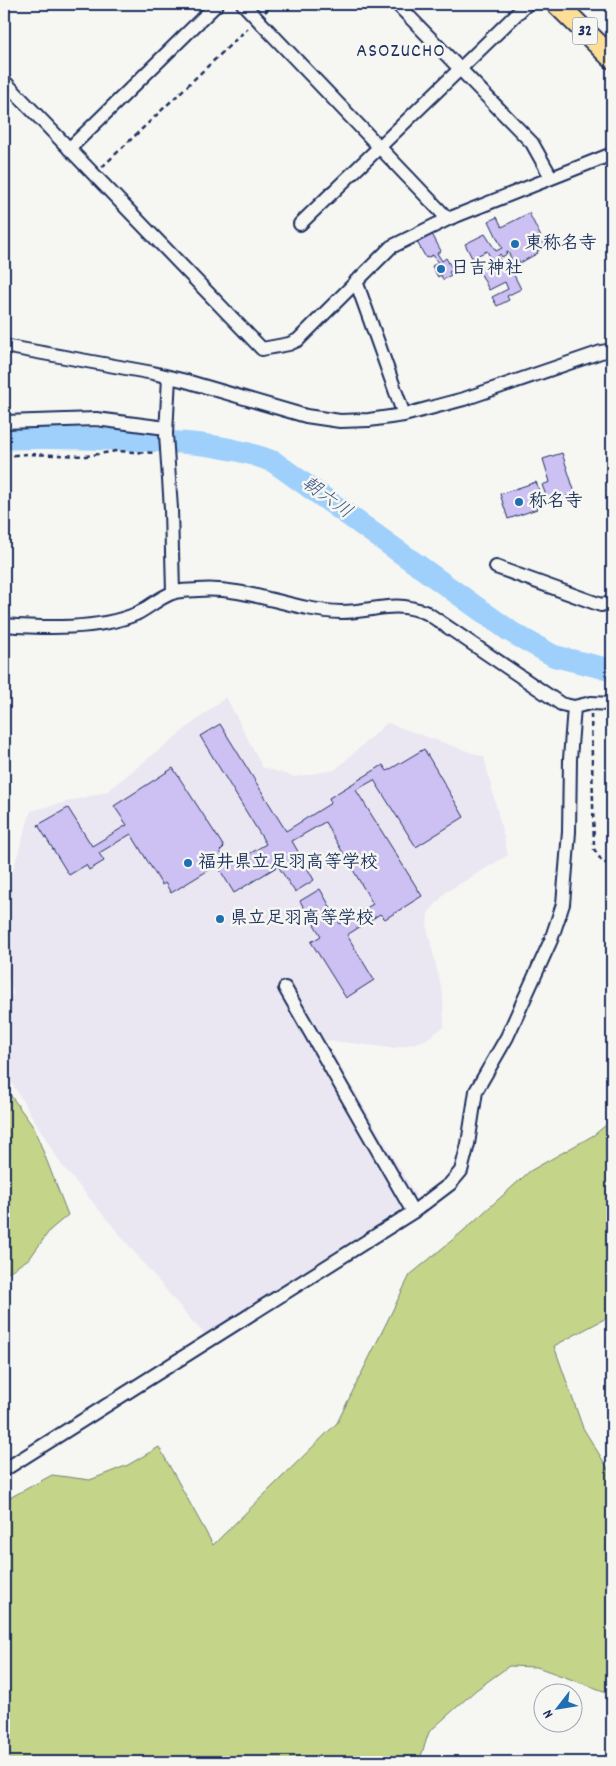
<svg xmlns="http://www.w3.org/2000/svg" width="616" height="1766" font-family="Dekko,'Klee One',sans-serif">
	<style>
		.built { fill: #eae6f2 }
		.green { fill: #c4d488; stroke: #708273 }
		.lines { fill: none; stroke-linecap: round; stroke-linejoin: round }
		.river { stroke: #9ed0fb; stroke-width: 22 }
		.building { fill: #cdc0f2; stroke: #1b2f5e }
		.minor-casing { stroke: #1b2f5e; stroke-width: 16 }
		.primary-casing { stroke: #1b2f5e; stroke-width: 24 }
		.path { stroke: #1b2f5e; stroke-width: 2.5; stroke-dasharray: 5 4; stroke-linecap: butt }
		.minor { stroke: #f6f6f2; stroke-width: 12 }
		.primary { stroke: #fcde96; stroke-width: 20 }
		.poi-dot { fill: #1f6fb2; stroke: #f6f6f2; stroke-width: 2 }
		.labels { text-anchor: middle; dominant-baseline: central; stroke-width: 5; stroke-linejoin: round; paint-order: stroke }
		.shield { fill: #f6f6f2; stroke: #5d6b8a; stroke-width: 1 }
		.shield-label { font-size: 16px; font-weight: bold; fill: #1b2f5e }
		.poi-label { font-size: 18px; font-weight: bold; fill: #1b2f5e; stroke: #f6f6f2; text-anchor: start }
		.water-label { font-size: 19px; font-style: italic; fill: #3c5785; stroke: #f6f6f2 }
		.quarter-label { font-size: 20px; letter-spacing: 1px; fill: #1b2f5e; stroke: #f6f6f2 }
	</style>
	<rect width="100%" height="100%" fill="#f6f6f2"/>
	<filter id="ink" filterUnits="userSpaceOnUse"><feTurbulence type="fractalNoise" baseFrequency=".02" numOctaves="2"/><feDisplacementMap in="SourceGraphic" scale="10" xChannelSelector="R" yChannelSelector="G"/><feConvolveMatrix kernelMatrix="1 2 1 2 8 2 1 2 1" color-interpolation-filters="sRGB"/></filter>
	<g filter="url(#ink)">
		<path class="built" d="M226,697L262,767L295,777L335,770L387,723L484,757L508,855L446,892L428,913L427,928L443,995L444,1027L423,1041L394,1048L325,1040L416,1196L401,1209L206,1335L192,1321L61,1164L4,1070V1007L14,993L4,970V900L31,811L106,792Z"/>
		<path class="green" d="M4,1086L34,1128L68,1215L50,1230L30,1258L4,1275Z
			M612,1120V1315L554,1346L583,1428L612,1475V1694L537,1667L509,1666L476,1690L429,1732L419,1762H4V1501L52,1475L90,1480L128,1465L159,1447L213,1545L337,1423L410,1275L462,1232L530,1171L594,1135Z"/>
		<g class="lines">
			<path class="river" d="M4,439C36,437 68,438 100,439C157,441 220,440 274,462L511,632L554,656L612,670"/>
		</g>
		<path class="building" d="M529,213L546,247L537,251L538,253L520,263L518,259L513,262L508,252L506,253L507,254L502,257L500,254L498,256L502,263L505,262L510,272L512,271L521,289L507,296L509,300L497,306L492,297L508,289L505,282L489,290L479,270L493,263L487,251L472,258L465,244L485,234L496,251L502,248L489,221L497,217L502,227Z
			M432,234L441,251L437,253L442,261L446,258L453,270L449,272L451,275L443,280L441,275L438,277L432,266L438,263L433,255L426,258L417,242Z
			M562,453L575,493L549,503L542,485L550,482L543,459Z
			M536,482L540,492L532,495L537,509L508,519L500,494Z
			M220,724L286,831L331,803L329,798L383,765L387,771L424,749L464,817L416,847L374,780L356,790L422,896L385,919L380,914L347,935L374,980L346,998L311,942L321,936L300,901L320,889L340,924L373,904L325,822L292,841L314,880L295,892L278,866L234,893L217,865L171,893L165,883L162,885L131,834L99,853L104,861L89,870L86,865L69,875L38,825L68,808L92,846L127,825L114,806L173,768L224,847L220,851L229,866L266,844L200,736Z"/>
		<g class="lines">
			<g class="minor-casing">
				<path id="minor" d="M243,4L448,219
					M397,4L532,143L551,177
					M4,81L262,349L289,344L298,340L391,247L448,219L612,154
					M69,149L217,4
					M300,224L527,4
					M356,281L404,415
					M4,346L153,373L186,381L306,416L340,421L369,420L404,415L464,399L601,352L612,350
					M169,377L166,434L171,509L173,593
					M4,422L96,419L166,428
					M496,567L601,605L612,602
					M4,625C44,628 98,630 136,614C148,608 159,598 172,593C180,590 190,591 198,590C248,586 292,611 341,612C375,612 392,599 427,613L561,704L574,707L591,703L612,704
					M285,988L413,1212
					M4,1470L413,1212L450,1184L461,1171L468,1144L476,1091L507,1037L551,940L563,904L569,832L570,759L574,707"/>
			</g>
			<g class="primary-casing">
				<path id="primary" d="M557,4L612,58"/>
			</g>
			<path class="path" d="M265,12L273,4
				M102,167L248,28
				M4,456L27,454L86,456L116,451L155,453
				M591,714L594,849L603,863H612"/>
			<use href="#minor" class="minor"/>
			<use href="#primary" class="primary"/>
		</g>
	</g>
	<g class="poi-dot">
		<circle cx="515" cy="244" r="5"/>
		<circle cx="441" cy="269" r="5"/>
		<circle cx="519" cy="502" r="5"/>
		<circle cx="188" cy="863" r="5"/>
		<circle cx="220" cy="919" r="5"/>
	</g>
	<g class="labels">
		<rect class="shield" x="572.5" y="17.5" width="25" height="27" rx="4"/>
		<g class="shield-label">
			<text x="585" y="31">32</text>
		</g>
		<g class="poi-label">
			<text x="525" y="244">東称名寺</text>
			<text x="451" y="269">日吉神社</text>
			<text x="529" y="502">称名寺</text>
			<text x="198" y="863">福井県立足羽高等学校</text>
			<text x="230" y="919">県立足羽高等学校</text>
		</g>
		<g class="water-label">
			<text transform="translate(326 499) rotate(36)">朝六川</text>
		</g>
		<g class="quarter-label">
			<text x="401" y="52">ASOZUCHO</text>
		</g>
	</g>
	<rect width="616" height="1766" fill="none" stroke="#f6f6f2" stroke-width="20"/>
	<rect x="10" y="10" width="596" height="1746" fill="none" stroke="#1b2f5e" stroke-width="2" filter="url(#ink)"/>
	<g transform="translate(558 1708) rotate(239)"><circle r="24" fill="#f6f6f2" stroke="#9ea6b7"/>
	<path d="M0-4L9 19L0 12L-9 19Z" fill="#1f6fb2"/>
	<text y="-8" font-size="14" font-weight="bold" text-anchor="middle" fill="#1b2f5e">N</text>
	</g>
</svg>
